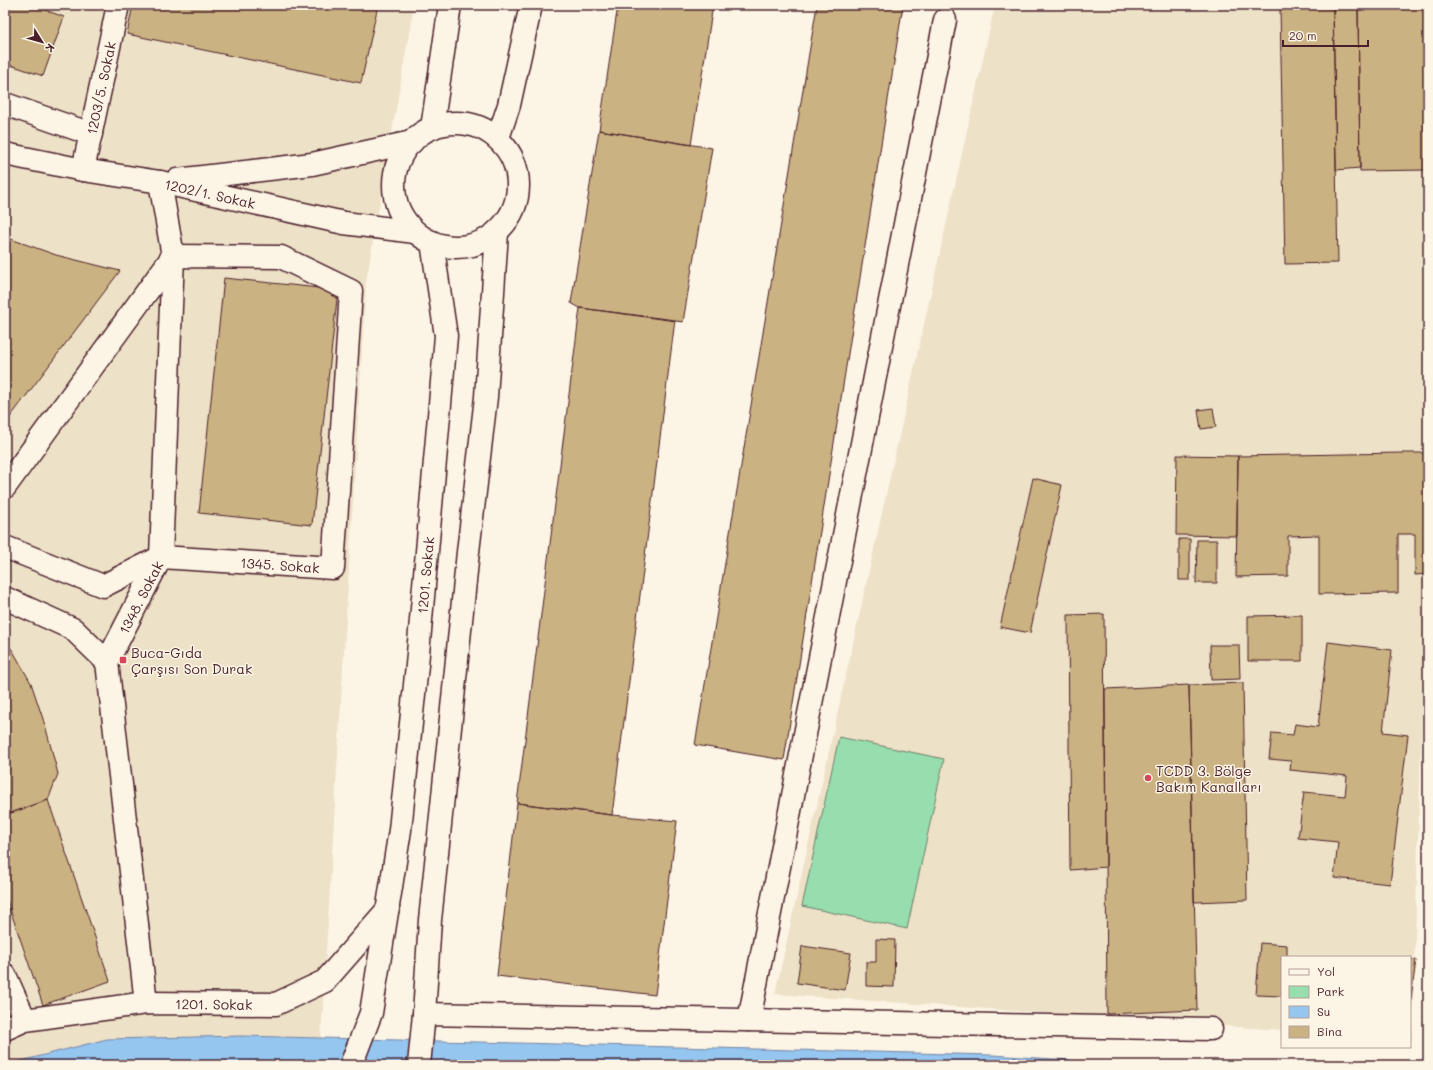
<svg xmlns="http://www.w3.org/2000/svg" width="1433" height="1070" font-family="Mali,sans-serif">
	<style>
		.built { fill: #ede1c7 }
		.green { fill: #96dead; stroke: #707e6c }
		.water { fill: #94c6f0; stroke: #7683a1 }
		.building { fill: #cbb282; stroke: #4a1f2b }
		.lines { fill: none; stroke-linecap: round; stroke-linejoin: round }
		.minor-casing { stroke: #4a1f2b; stroke-width: 25 }
		.tertiary-casing { stroke: #4a1f2b; stroke-width: 25 }
		.secondary-casing { stroke: #4a1f2b; stroke-width: 25 }
		.minor { stroke: #fcf5e5; stroke-width: 22 }
		.tertiary { stroke: #fcf5e5; stroke-width: 22 }
		.secondary { stroke: #fcf5e5; stroke-width: 22 }
		.poi-dot { fill: #d1495b; stroke: #fcf5e5; stroke-width: 1.5 }
		.labels { text-anchor: middle; dominant-baseline: central; stroke-width: 3; stroke-linejoin: round; paint-order: stroke }
		.street-label { font-size: 14px; fill: #4a1f2b; stroke: #fcf5e5 }
		.poi-label { font-size: 14px; fill: #4a1f2b; stroke: #fcf5e5; text-anchor: start }
	</style>
	<rect width="100%" height="100%" fill="#fcf5e5"/>
	<filter id="ink" filterUnits="userSpaceOnUse"><feTurbulence type="fractalNoise" baseFrequency=".025" numOctaves="2"/><feDisplacementMap in="SourceGraphic" scale="8" xChannelSelector="R" yChannelSelector="G"/><feConvolveMatrix kernelMatrix="1 2 1 2 8 2 1 2 1" color-interpolation-filters="sRGB"/></filter>
	<g filter="url(#ink)">
		<path class="built" d="M5,5H414L366,282L321,1038L241,1036L107,1039L5,1065Z
			M995,5H1428V518L1412,1040H1410V957H1282V1030L775,994Z"/>
		<path class="green" d="M839,737L944,759L907,929L802,906Z"/>
		<path class="water" d="M241,1036L992,1055L1069,1060L1079,1065H5L107,1039Z"/>
		<path class="building" d="M5,5H32L64,17L43,76L5,63Z
			M133,5H378L361,83L127,34Z
			M618,5H713L691,145L599,130Z
			M817,5H903L784,760L695,745Z
			M1428,5V170L1360,171L1358,7Z
			M1333,7L1338,263L1285,264L1280,8Z
			M1333,7H1358L1360,168L1336,170Z
			M599,130L712,148L683,322L580,308L571,303Z
			M5,237L56,255L120,271L5,424Z
			M224,278L338,290L312,525L199,513Z
			M580,308L675,320L612,815L517,803Z
			M1213,408L1216,427L1201,429L1198,410Z
			M1402,453H1428V574L1415,575V534H1398V593L1319,594V535L1288,536V576L1236,577L1238,456Z
			M1177,455L1238,456L1237,536L1176,535Z
			M1033,478L1062,485L1030,633L1000,627Z
			M1179,539H1190V580H1179Z
			M1197,540H1217V583H1196Z
			M1104,614L1106,867L1070,870L1068,615Z
			M1302,615V661H1248V616Z
			M5,641L13,651L31,683L45,725L58,774L48,800L5,815Z
			M1328,642L1392,650L1383,732L1408,735L1390,884L1334,878L1338,842L1298,838L1304,792L1345,796L1347,776L1290,770L1291,761L1269,759L1272,733L1293,735L1295,724L1318,727Z
			M1210,645H1239L1240,679L1211,680Z
			M1243,683L1247,900L1194,902L1189,685Z
			M1189,685L1197,1010L1107,1014L1105,689Z
			M48,800L110,981L43,1005L5,895V815Z
			M517,803L612,815L677,821L655,995L497,976Z
			M876,939L895,940L894,987L866,986V962H876Z
			M1260,943L1287,945V957H1282V996L1256,995Z
			M802,946L851,953L845,990L797,983Z
			M1410,959L1416,960L1410,1006Z"/>
		<g class="lines">
			<g class="minor-casing">
				<g id="minor">
					<path d="M5,104L91,134"/>
					<path id="s1" d="M83,170L118,5"/>
					<path d="M5,487L173,256L281,257L351,291L333,568L161,557"/>
					<path d="M5,547L103,586L161,557"/>
					<path d="M5,598L73,629L107,662L146,1003"/>
					<path id="s2" d="M107,662L161,557L173,256L160,182"/>
					<path d="M5,975L25,1020"/>
					<path d="M424,1014L1211,1029"/>
					<path d="M749,1020L945,20"/>
					<path id="s3" d="M5,1029L25,1020L146,1003L276,1004L325,981L388,909"/>
				</g>
			</g>
			<g class="tertiary-casing">
				<g id="tertiary">
					<path id="s4" d="M5,154L83,170L160,182L344,223L415,232"/>
					<path d="M177,180L312,164L412,142"/>
				</g>
			</g>
			<g class="secondary-casing">
				<g id="secondary">
					<circle cx="456" cy="185" r="62"/>
					<path d="M432,128L450,5"/>
					<path d="M498,138L509,105L531,5"/>
					<path id="s5" d="M351,1065L371,1013L400,830L417,665L446,336L432,242"/>
					<path d="M419,1065L424,1014L430,920L442,806L468,552L486,397L497,232"/>
				</g>
			</g>
			<use href="#minor" class="minor"/>
			<use href="#tertiary" class="tertiary"/>
			<use href="#secondary" class="secondary"/>
		</g>
	</g>
	<g class="poi-dot">
		<rect x="119" y="656" width="8" height="8" rx="2"/>
		<circle cx="1148" cy="778" r="4"/>
	</g>
	<g class="labels">
		<g class="street-label">
			<text stroke="none"><textPath href="#s1" startOffset="84">1203/5. Sokak</textPath></text>
			<text stroke="none"><textPath href="#s4" startOffset="209">1202/1. Sokak</textPath></text>
			<text transform="translate(280 565) rotate(4)">1345. Sokak</text>
			<text stroke="none"><textPath href="#s5" startOffset="497">1201. Sokak</textPath></text>
			<text stroke="none"><textPath href="#s2" startOffset="73">1348. Sokak</textPath></text>
			<text stroke="none"><textPath href="#s3" startOffset="212">1201. Sokak</textPath></text>
		</g>
		<g class="poi-label">
			<text x="131" y="652">Buca-Gıda<tspan x="131" dy="16">Çarşısı Son Durak</tspan></text>
			<text x="1156" y="770">TCDD 3. Bölge<tspan x="1156" dy="16">Bakım Kanalları</tspan></text>
		</g>
	</g>
	<rect width="1433" height="1070" fill="none" stroke="#fcf5e5" stroke-width="20"/>
	<rect x="10" y="10" width="1413" height="1050" fill="none" stroke="#4a1f2b" stroke-width="1.5" filter="url(#ink)"/>
	<rect x="1281" y="956" width="130" height="92" fill="#fcf5e5" stroke="#b59f9b"/>
	<rect x="1289" y="969" width="20" height="6" fill="#fcf5e5" stroke="#b59f9b"/>
	<text x="1317" y="976" font-size="12" fill="#4a1f2b">Yol</text>
	<rect x="1289" y="986" width="20" height="12" fill="#96dead" stroke="#b59f9b"/>
	<text x="1317" y="996" font-size="12" fill="#4a1f2b">Park</text>
	<rect x="1289" y="1006" width="20" height="12" fill="#94c6f0" stroke="#b59f9b"/>
	<text x="1317" y="1016" font-size="12" fill="#4a1f2b">Su</text>
	<rect x="1289" y="1026" width="20" height="12" fill="#cbb282" stroke="#b59f9b"/>
	<text x="1317" y="1036" font-size="12" fill="#4a1f2b">Bina</text>
	<g transform="translate(42 42) rotate(127)" stroke="#fcf5e5" stroke-width="3" paint-order="stroke">
	<path d="M0-3L7 15L0 10L-7 15Z" fill="#4a1f2b"/>
	<text y="-6" font-size="11" font-weight="bold" text-anchor="middle" fill="#4a1f2b">K</text>
	</g>
	<path d="M1283 40v6h85v-6" fill="none" stroke="#4a1f2b" stroke-width="2"/>
	<text x="1289" y="40" font-size="12" fill="#4a1f2b" stroke="#fcf5e5" stroke-width="3" paint-order="stroke">20 m</text>
</svg>
